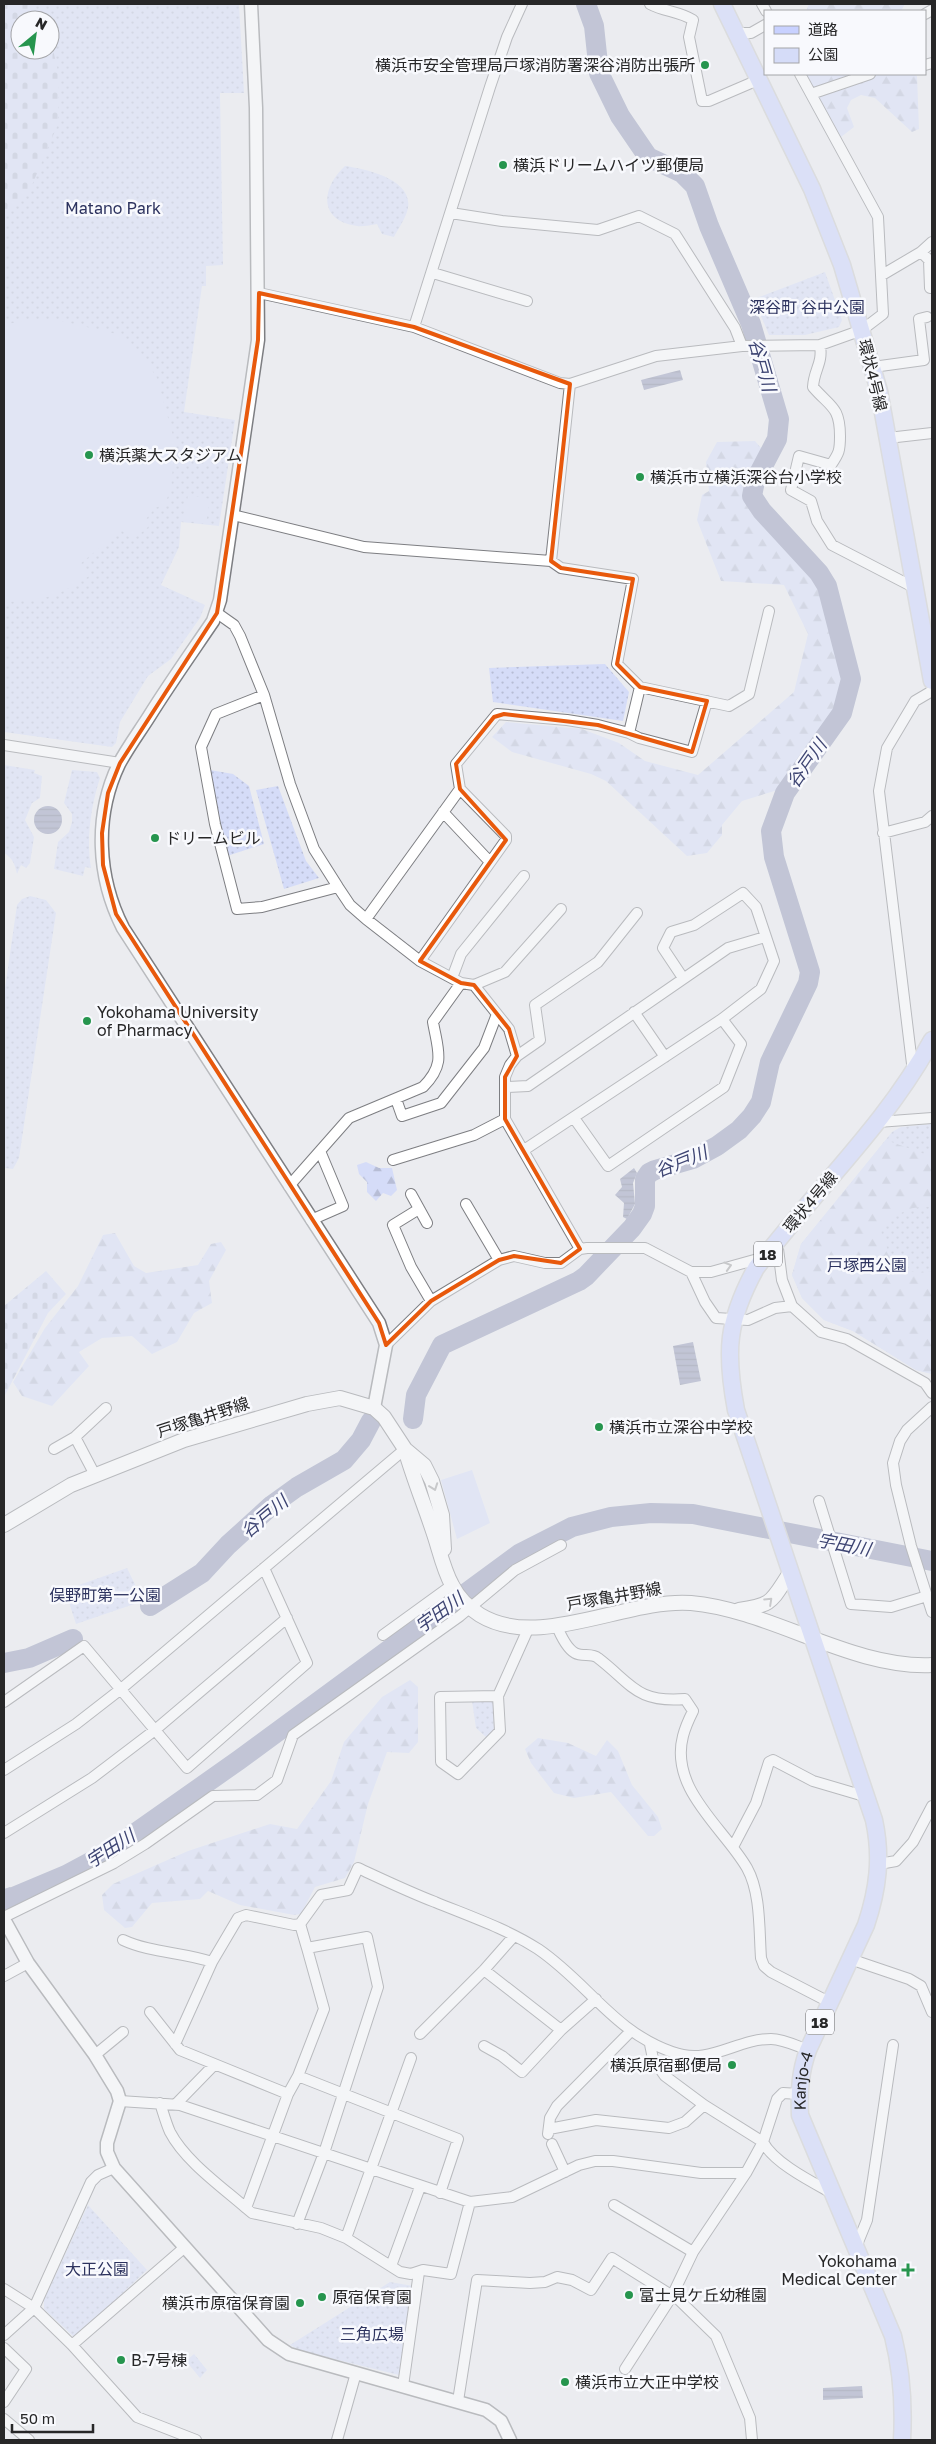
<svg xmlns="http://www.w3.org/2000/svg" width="936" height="2444" font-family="'Golos Text','Noto Sans JP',sans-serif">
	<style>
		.green { fill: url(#green-dots); fill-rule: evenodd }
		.forest { fill: url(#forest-firs) }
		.cemetery { fill: url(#cemetery-stones) }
		.pitch { fill: #d5dcf8 }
		.water { fill: url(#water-rules) }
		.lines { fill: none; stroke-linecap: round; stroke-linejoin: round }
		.river { stroke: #9096b5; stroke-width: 20 }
		.minor-casing { stroke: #7d7e82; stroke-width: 12 }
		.tertiary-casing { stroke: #7d7e82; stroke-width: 15 }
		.secondary-casing { stroke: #7d7e82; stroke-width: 16 }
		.primary-casing { stroke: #c7c7c7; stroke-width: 19 }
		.minor { stroke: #fff; stroke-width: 10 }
		.tertiary { stroke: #fff; stroke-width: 12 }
		.secondary { stroke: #fff; stroke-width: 14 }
		.primary { stroke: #c8d1ff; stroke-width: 16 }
		.oneway { stroke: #9e9e9e }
		.marked { fill: none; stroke: #e8590c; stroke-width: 4; stroke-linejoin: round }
		.poi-dot { fill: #26954e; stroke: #f8f9fd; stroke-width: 2 }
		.labels { text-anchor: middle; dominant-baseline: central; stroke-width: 5; stroke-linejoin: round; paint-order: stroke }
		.shield { fill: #f8f9fd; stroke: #666668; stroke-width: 1 }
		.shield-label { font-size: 15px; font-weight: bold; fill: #272728 }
		.poi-label { font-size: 16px; fill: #272728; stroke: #f8f9fd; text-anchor: start }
		.park-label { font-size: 16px; fill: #2d335f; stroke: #f8f9fd }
		.street-label { font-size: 16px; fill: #272728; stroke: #f8f9fd }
		.water-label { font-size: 18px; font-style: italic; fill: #3e4573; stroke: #f8f9fd }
	</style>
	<defs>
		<pattern id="green-dots" width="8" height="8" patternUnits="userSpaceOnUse" patternTransform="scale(1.25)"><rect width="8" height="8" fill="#d5dcf8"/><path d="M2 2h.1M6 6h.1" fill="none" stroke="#b7bdd5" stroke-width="1.8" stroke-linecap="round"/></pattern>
		<pattern id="forest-firs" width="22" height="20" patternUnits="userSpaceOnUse" patternTransform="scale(1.25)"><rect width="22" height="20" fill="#d5dcf8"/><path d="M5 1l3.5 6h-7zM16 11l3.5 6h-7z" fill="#b7bdd5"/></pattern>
		<pattern id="cemetery-stones" width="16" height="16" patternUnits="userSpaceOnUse" patternTransform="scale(1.25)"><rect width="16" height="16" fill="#d5dcf8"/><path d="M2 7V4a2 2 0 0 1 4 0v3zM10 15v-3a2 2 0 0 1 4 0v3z" fill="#b7bdd5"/></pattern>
		<pattern id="water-rules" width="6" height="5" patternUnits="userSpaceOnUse" patternTransform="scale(1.25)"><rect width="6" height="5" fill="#9096b5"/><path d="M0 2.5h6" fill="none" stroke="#767a93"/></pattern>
	</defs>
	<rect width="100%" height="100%" fill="#ebecf0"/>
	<path class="green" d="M4,4H239L244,93H220L223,265L206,266V286H202L184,412L235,420L219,526L181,522L179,547L161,585L205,605L200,618L171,659L148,676L120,722L116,743L112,747L4,732ZM20,20H50V50H20Z
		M345,166C366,169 413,179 408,208C406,218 398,229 394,237L382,234L377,224C371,225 363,227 357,226C318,221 321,188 345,166Z
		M825,272L842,320L839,327L805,335H769L754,299Z
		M605,664L629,692L623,721L493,702L489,668Z
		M4,765L35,770L34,773L42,776L40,798L32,803L25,820L34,837L30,863L26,868L21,865L17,874C15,865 13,858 4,853Z
		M72,770L97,772L100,778C91,806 86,839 91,868L85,867L83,876L54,869L58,842L69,832L72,822V814L64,803Z
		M210,770L233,774L249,786L264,844L227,856Z
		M278,786L306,861L319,878L284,889L256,790Z
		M30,896L46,900L56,913L19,1158L13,1169L4,1168V995L17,905L22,899Z
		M932,1124V1374L916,1370L853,1331L824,1320L802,1298L792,1275L801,1244L892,1132L901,1127Z
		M127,1568L143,1601L76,1624L65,1590Z
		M493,1700L494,1731L487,1738L476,1728L472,1701Z
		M88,2205L147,2270L75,2338L44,2309V2300Z
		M390,2282L413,2286L399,2375L301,2351L290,2345Z
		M194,2354L207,2370L200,2378L186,2361Z"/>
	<path class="forest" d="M809,4H905L901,11H806Z
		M800,74H913L917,76L919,129L912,132L875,98L861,95L851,100L847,108L854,127L841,137L824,107H818Z
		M755,441L767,455L755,481L752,496L762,511L819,573L827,586L846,679L838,710L781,789L742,801L722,825V835L707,853L687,856L606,781L591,774L512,752L492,737L506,722L582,729L619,743L645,761L698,775L794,692L808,634L784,585L721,581L697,520L702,495L709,491L706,462L717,442Z
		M886,1140L930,1156L932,1163V1207C908,1205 896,1214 881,1231C888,1257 902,1279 932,1271V1374L916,1370L853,1331L824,1320L802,1298L792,1275L801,1244Z
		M366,1162L379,1168H392L397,1190L391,1196L383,1193L376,1201L367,1192V1182L359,1174L357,1165Z
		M115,1233L134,1266L146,1273L198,1265L211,1244L221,1242L226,1250L209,1281L212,1303L194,1313L177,1342L152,1354L132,1336L102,1338L79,1352L89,1366L52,1406L22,1396L13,1382L45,1328L78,1286L103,1235Z
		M410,1680L418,1687V1742L409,1753L387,1752L368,1804L354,1862L345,1878L315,1887L301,1914L294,1915L240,1905L208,1891L200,1899L152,1903L132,1927L125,1928L104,1910L102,1895L113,1884L188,1851L270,1824L297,1829L331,1781L344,1742L382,1697Z
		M538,1738L568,1743L596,1756L607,1740L618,1751L632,1785L658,1817L662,1829L654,1836H648L611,1792L574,1798L554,1793L531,1763L525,1749Z"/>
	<path class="cemetery" d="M4,4H32L44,20H20V50H50V36L59,76L58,124L32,185L4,218Z
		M46,1271L66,1294L48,1313L4,1397V1306Z"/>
	<path class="pitch" d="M27,320H57L116,334L132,346L144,358L157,378L175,443L171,488L165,504L155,508L146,519L149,522L148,527L135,538H130L121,530L80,564L89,576C71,588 44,604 21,598L15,602L4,600V325Z
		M188,495L210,499L206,524L184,520Z
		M472,1470L490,1523L457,1539L441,1480Z"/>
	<path class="water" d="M680,370L683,380L644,390L641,380Z
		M34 820a14 14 0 1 1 28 0a14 14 0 1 1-28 0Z
		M634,1168L637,1173L633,1183L635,1204L627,1219L623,1217L624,1203L615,1195L622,1187L620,1179Z
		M693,1342L701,1381L680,1385L673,1346Z
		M84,1867L46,1889L4,1908V1889L10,1887L13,1890L57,1874Z
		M862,2386L863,2398L823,2400V2388Z"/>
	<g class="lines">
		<path class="river" d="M413,1419L416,1395L442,1345L579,1281L586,1276L632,1228L642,1214L645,1206V1179L649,1173L655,1170L693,1159L717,1146L739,1130L752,1116L761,1102L770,1062L808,983L810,972L774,857L771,831L785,793L842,713L851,679L827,586L819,573L762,511L752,496L755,481L777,439L779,419L751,324L709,226L695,186L682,173L648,157L620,116L599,73L594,26L586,4
			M150,1606L202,1573L228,1545L272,1505L297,1487L344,1460L361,1440L371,1421
			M4,1663L29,1658L73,1639
			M4,1901L66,1875L107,1853L239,1760L519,1554L572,1527L611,1517L651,1513L693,1514L932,1561"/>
		<g class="minor-casing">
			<path id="minor" d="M650,4C665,12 679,11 693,20L689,37L702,101H709L758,80
				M762,4L766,11
				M925,14L932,10
				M736,33H751L765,25
				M925,65L932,63
				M811,94L870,74
				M451,213L502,221L598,230L639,216L675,234L735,328L742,346
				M921,252L929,260L930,288H932
				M433,273L527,301
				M882,275L921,252L932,242
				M259,293L414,327L560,383L570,384L656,356L742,346L820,345L862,330L883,314L878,217L800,74
				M414,327L490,87L507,37L522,4
				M820,345C823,364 814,369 813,387C830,407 840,406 840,436C840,451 839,453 831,465L799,456L791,490L811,501L817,521L832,545L917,589
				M873,367L924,360L919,319L927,317
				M888,438L932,433
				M233,515L364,547L551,561L570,384
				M217,613L234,625L240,636L264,695L290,784L314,849L338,887L350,905L366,919L420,961L461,983L474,985L509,1029L517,1056L510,1065L505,1077V1119L580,1249
				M640,687L729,706L749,694L769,611
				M264,695L216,714L201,747L215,824L237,909L262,907L338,887
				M629,733L639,738L692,752L707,701
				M4,745L120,763
				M443,812L490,862
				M883,833L925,822L932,816
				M366,919L460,789L456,764L497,714L567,720L598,725L629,733L640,687L617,664L633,579L561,568L551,561
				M420,961L506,840V836L460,789
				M452,978L461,954L524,876
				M474,985L505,972L561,909
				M634,1012L665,1057
				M517,1056L540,1040L535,1005L598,962L637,913
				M913,1072L879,791L887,748L915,701L932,691
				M506,1087L528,1086L728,948L765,937
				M396,1099L402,1116L441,1103L484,1048L497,1014
				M574,1118L608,1166L724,1087L741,1044L722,1019
				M878,1122L932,1118
				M524,1150L722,1019L761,989L774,961L756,907L743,893L694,925L671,932L663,948L683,978
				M393,1160L474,1135L505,1119
				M289,1186L349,1118L423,1087C446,1064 438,1051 433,1022L461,983
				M411,1194L427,1223
				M466,1204L499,1260
				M419,1209L393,1225L411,1267L431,1301
				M311,1220L343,1206L320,1151
				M777,1241L782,1280L792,1306
				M691,1272L705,1302L716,1318L748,1320L775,1308L792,1306L821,1332L847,1339L925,1383L932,1393
				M386,1345L431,1301L499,1260L514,1256L545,1263H561L580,1249L587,1248H645L691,1272H711L765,1257
				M932,1407L907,1430L900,1441L893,1463L896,1485L911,1546L932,1612
				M75,1437L106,1408
				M54,1449L75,1437L95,1475
				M819,1501L851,1604L891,1607L927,1596
				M556,1624C560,1634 566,1648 575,1653C582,1657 592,1653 598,1658C632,1684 636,1703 685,1699L693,1711C689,1719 685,1728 683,1736C669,1789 724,1828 747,1868C761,1893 759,1931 761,1958L764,1966L771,1972L829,2002
				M383,1635L452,1585
				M498,1696L440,1697L441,1762L458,1774L500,1731L498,1696L529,1627
				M4,1702L84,1646L187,1768L307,1663L264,1568
				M4,1770L76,1724L121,1689L405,1449
				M4,1833L92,1778L155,1730L287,1618
				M733,1847L756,1803L769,1762L773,1760L813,1781L864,1796
				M879,1864L896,1861L913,1842L932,1806
				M4,1917L114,1863L145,1844L213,1796L257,1795L277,1780L293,1735L460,1616L515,1570L561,1545
				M123,1940C151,1953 183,1952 212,1962
				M850,1959L909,1979L921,1986L932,2012
				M484,1970L561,2030
				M4,1976L28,1963
				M150,2012L180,2050L288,2094
				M420,2034L484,1970L514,1936
				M175,2044L212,1962L238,1918L246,1915L294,1925L300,1924L321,1895L348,1890L358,1868C384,1880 409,1892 435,1902C469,1916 507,1929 538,1949C588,1983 613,2031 672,2052C710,2066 735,2039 771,2039C783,2039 797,2046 808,2050
				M650,2044L653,2059L665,2076L704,2105L763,2142L777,2099L783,2093L799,2094
				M484,2046L502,2056L522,2072L561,2030L596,1999
				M95,2055L123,2032
				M298,2076L458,2139L440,2193
				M120,2101L180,2105L470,2202L512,2197L579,2165L595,2161H613L701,2173H746
				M160,2103C163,2112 166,2123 170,2132C185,2161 222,2187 246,2208L252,2213L321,2228L346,2238L400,2272L411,2274L423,2270L451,2274L470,2202
				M176,2104L213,2066
				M549,2129L596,2120L669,2128L685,2122L704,2105
				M548,2134L550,2118L557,2106L630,2032
				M552,2144L565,2172
				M614,2205L693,2252
				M246,2208L288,2094L298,2076L324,2009L307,1948
				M297,2224L324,2153L378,1987L367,1937L307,1948L300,1924
				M346,2238L411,2058
				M856,2247L867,2220L893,2045
				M391,2266L420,2187
				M4,2289L34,2308L72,2345L137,2417L196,2440
				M4,2335L34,2308L91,2182L98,2175L114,2168
				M72,2345L185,2247
				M4,2348L26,2369L4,2402
				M625,2369L672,2296L693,2252L746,2173L763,2142C773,2162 810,2181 830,2192
				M403,2386L419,2272
				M458,2401L477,2280L530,2283L545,2282L557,2277L572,2280L591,2290L612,2258L679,2300L716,2336L750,2418L752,2440
				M4,2419L29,2440
				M337,2440L356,2373"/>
		</g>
		<g class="tertiary-casing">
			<path id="tertiary" d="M251,4L256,108L258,340L220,600L213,621C192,652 170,683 150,715C140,731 128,747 119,764C94,816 97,877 123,928L379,1323L386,1345L374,1408
				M6,1923L28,1963L95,2055L117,2091L120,2101L107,2143V2152L114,2168L268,2340L289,2354L486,2410L501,2421L510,2440"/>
		</g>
		<g class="secondary-casing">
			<path id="secondary" d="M405,1449C413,1477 424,1504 433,1531C439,1548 443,1569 452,1585C458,1597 469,1608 480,1615C539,1651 627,1598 691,1603C771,1610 852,1669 932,1665
				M4,1525L71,1485L184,1440L307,1404L340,1398L374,1408L384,1417L405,1449L424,1465L432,1481L442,1515L444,1549
				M739,1610C774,1605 771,1601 790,1573"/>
		</g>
		<g class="primary-casing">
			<g id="primary">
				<path d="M722,4L812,189L842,265L879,391L932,681"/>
				<path id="s1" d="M902,2440C904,2404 902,2372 893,2336L800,2115C799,2092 800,2072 808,2050L866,1925C878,1889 882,1857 874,1820L736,1410C725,1351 727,1321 756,1268C814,1191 886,1125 932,1040"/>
			</g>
		</g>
		<use href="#minor" class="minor"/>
		<use href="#tertiary" class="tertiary"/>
		<use href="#secondary" class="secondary"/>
		<use href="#primary" class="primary"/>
	</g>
	<defs><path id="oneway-chevron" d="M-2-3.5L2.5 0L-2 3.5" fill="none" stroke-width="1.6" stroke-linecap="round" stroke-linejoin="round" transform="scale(1.25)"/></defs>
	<g class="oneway">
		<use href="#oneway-chevron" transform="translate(728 1266) rotate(-17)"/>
		<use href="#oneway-chevron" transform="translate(434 1487) rotate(70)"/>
		<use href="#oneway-chevron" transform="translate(769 1601) rotate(-43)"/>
	</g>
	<path d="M0 0H936V2444H0ZM259,293L414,327L570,384L551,561L561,568L633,579L617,664L640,687L707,701L692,752L598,725L504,714L494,717L456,764L460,789L506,840L420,961L461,983L474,985L509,1029L517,1056L505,1077V1119L580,1249L561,1263L514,1256L499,1260L431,1301L386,1345L379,1323L116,914L103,865L102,833L108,793L120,763L217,613L258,340Z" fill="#ebecf0" fill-opacity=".55" fill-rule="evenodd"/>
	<path class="marked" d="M259,293L414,327L570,384L551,561L561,568L633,579L617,664L640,687L707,701L692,752L598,725L504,714L494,717L456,764L460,789L506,840L420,961L461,983L474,985L509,1029L517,1056L505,1077V1119L580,1249L561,1263L514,1256L499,1260L431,1301L386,1345L379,1323L116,914L103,865L102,833L108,793L120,763L217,613L258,340Z"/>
	<g class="poi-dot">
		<circle cx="705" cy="65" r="5"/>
		<circle cx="503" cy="165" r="5"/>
		<circle cx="89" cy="455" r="5"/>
		<circle cx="640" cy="477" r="5"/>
		<circle cx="155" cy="838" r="5"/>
		<circle cx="87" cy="1021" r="5"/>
		<circle cx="599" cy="1427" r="5"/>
		<circle cx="732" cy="2065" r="5"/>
		<path d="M905.5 2262.5h5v5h5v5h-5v5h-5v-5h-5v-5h5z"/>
		<circle cx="629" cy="2295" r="5"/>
		<circle cx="322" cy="2297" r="5"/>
		<circle cx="300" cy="2303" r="5"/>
		<circle cx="121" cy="2360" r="5"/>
		<circle cx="565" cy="2382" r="5"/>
	</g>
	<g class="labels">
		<g class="shield">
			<rect x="754" y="1241.5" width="28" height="25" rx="4"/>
			<rect x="806" y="2009.5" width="28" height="25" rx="4"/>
		</g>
		<g class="shield-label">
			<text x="768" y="1254">18</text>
			<text x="820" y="2022">18</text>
		</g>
		<g class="poi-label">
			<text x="695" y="65" text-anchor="end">横浜市安全管理局戸塚消防署深谷消防出張所</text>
			<text x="513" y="165">横浜ドリームハイツ郵便局</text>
			<text x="99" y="455">横浜薬大スタジアム</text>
			<text x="650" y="477">横浜市立横浜深谷台小学校</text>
			<text x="165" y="838">ドリームビル</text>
			<text x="97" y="1012">Yokohama University<tspan x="97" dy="18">of Pharmacy</tspan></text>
			<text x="609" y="1427">横浜市立深谷中学校</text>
			<text x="722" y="2065" text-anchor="end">横浜原宿郵便局</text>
			<text x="897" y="2261" text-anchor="end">Yokohama<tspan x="897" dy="18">Medical Center</tspan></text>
			<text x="639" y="2295">富士見ケ丘幼稚園</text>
			<text x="332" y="2297">原宿保育園</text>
			<text x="290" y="2303" text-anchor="end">横浜市原宿保育園</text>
			<text x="131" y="2360">B-7号棟</text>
			<text x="575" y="2382">横浜市立大正中学校</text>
		</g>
		<g class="park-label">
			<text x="113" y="208">Matano Park</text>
			<text x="807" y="307">深谷町 谷中公園</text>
			<text x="867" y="1265">戸塚西公園</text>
			<text x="105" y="1595">俣野町第一公園</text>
			<text x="97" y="2269">大正公園</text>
			<text x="372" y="2334">三角広場</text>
		</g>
		<g class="street-label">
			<text transform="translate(873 375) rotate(76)">環状4号線</text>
			<text transform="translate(810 1202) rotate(-50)">環状4号線</text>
			<text transform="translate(203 1417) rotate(-18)">戸塚亀井野線</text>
			<text transform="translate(614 1596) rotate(-10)">戸塚亀井野線</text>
			<text stroke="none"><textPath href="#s1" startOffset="379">Kanjo-4</textPath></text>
		</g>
		<g class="water-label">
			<text transform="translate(763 365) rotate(74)">谷戸川</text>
			<text transform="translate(806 763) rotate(-55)">谷戸川</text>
			<text transform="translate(681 1161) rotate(-22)">谷戸川</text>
			<text transform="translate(264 1516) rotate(-40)">谷戸川</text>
			<text transform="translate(844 1544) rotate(11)">宇田川</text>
			<text transform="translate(439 1612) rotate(-36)">宇田川</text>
			<text transform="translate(110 1848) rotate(-33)">宇田川</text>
		</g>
	</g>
	<rect width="936" height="2444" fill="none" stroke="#272728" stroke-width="10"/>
	<rect x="764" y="10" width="162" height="65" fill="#f8f9fd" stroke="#a4a5a8"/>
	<rect x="774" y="26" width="25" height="8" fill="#c8d1ff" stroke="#a4a5a8"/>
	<text x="808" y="35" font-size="15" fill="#272728">道路</text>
	<rect x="774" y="48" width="25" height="15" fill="#d5dcf8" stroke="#a4a5a8"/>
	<text x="808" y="60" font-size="15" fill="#272728">公園</text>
	<g transform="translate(35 35) rotate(29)"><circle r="24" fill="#f8f9fd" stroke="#a4a5a8"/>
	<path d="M0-4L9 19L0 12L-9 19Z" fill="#26954e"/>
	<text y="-8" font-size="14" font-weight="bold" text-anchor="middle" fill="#272728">N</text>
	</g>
	<path d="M12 2424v8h81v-8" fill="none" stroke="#272728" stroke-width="2.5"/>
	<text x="20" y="2424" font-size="15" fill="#272728" stroke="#f8f9fd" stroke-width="4" paint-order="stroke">50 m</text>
</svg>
